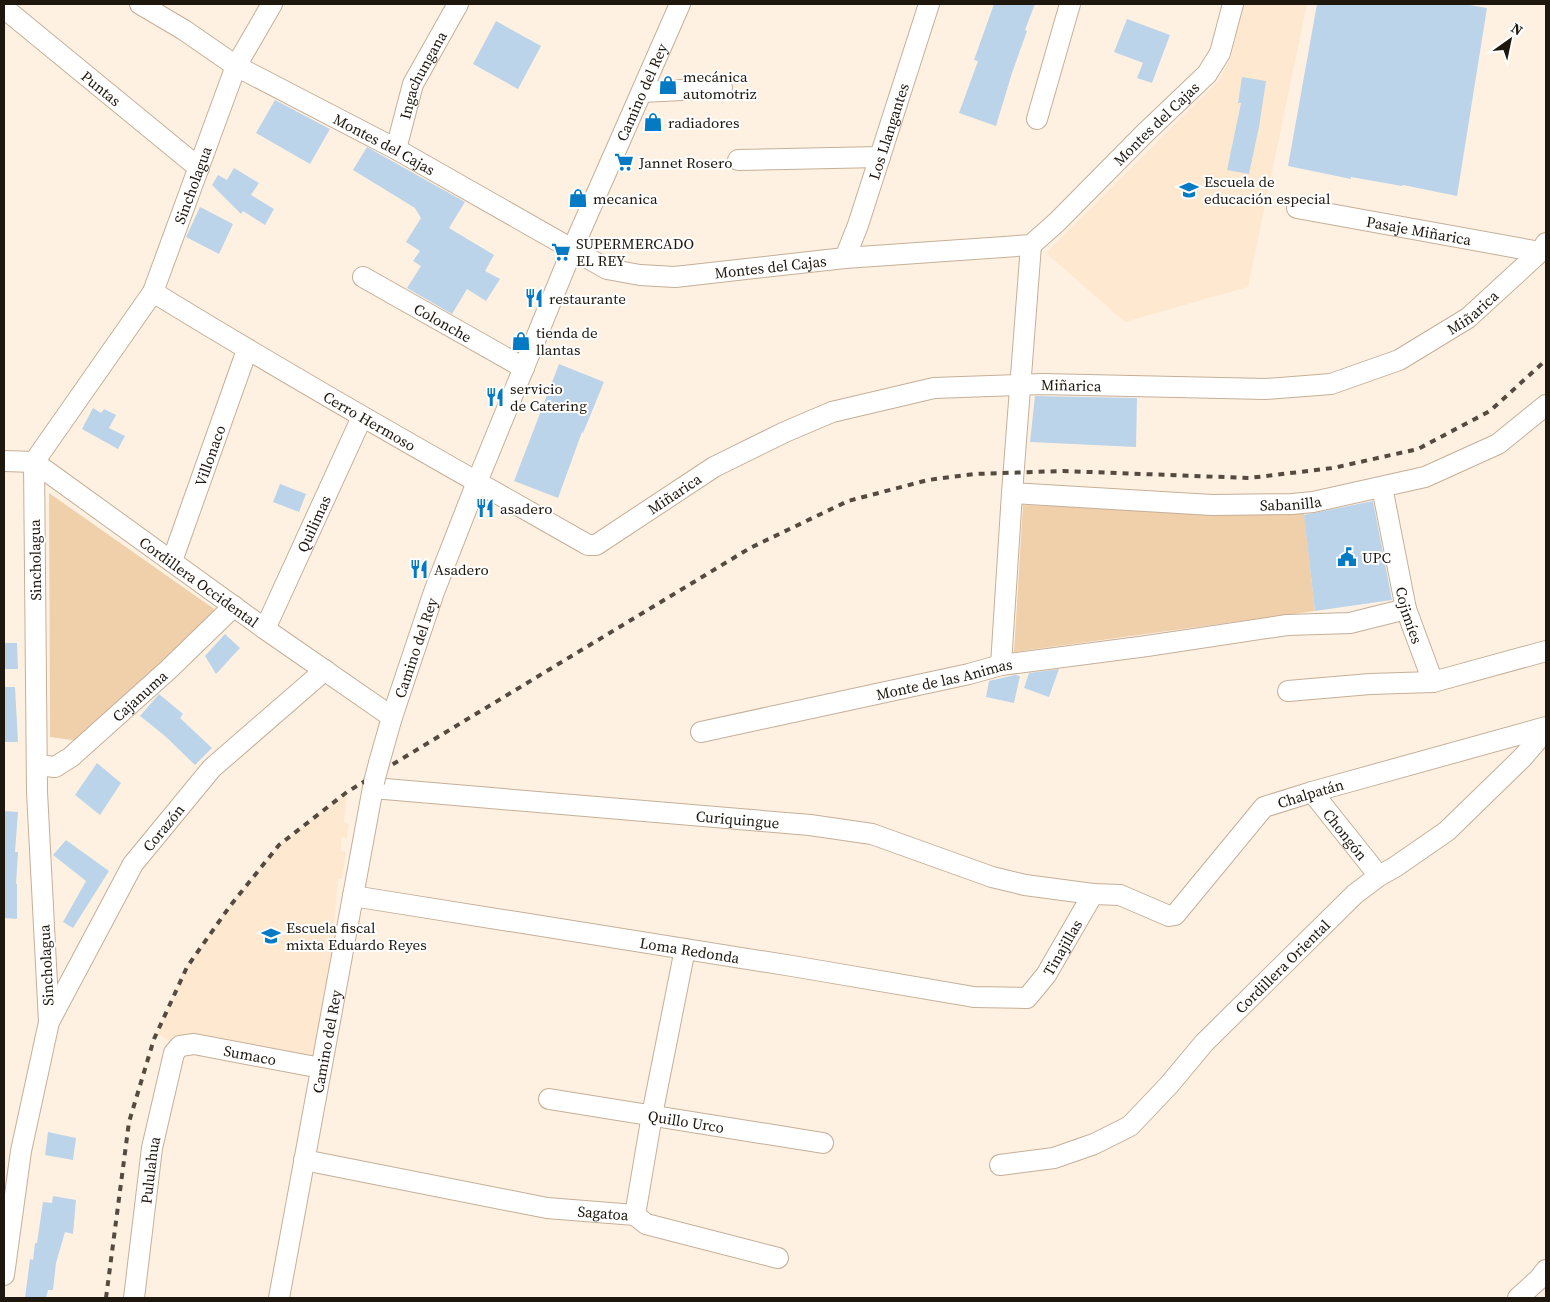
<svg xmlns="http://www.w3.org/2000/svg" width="1550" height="1302" font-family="'Source Serif 4',serif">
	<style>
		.built { fill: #ffe8d0 }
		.green { fill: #f0cfab }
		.building { fill: #bcd4ea }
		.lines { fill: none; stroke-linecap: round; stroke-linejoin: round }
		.minor-casing { stroke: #c5af98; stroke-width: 22 }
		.minor { stroke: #fff; stroke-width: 20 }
		.rail { stroke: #534b40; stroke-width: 4; stroke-dasharray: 6 6; stroke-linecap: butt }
		.minor-bridge-casing { stroke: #c5af98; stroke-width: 22; stroke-linecap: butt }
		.minor-bridge { stroke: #fff; stroke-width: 20 }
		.labels { text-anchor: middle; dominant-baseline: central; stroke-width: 4; stroke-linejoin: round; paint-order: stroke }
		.street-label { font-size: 15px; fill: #1e170e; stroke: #fff }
		.poi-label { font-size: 15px; fill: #1e170e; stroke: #fff; text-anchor: start }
	</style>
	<rect width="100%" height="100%" fill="#fef1e2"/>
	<path class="built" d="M1244,4H1307L1248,287L1125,322L1046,253L1219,80L1231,57Z
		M347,792L344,822L349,824L347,838L342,837L341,851L346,852L342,879H338L321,1068L180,1046L157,1034L187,967L230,906L279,845Z"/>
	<path class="green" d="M49,493L217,611L79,741L50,737Z
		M1023,505L1304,513L1315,611L1014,652Z"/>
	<path class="building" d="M994,4H1035L1025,30L1027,31L1012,73L996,126L959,113L978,61L974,60Z
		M1317,4H1464L1487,8L1457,196L1403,185L1402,186L1351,177V179L1288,166Z
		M1127,19L1170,35L1152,83L1137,78L1143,63L1114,52Z
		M496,21L541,46L518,89L473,64Z
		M1242,77L1266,81L1259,127L1249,174L1227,170L1241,103H1238Z
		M275,100L330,129L310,164L256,133Z
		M367,147L465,202L449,228L494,255L485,271L500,279L486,301L467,289L452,314L407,288L421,266L413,261L420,251L406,242L421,218L415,208L353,170Z
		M234,168L259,183L251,195L274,209L265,225L243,211L241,214L212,185L218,175L227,180Z
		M200,207L233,224L219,254L186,237Z
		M559,364L604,382L583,433L582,432L558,498L514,481Z
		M1035,396L1137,398L1136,447L1030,442Z
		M93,408L101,413L104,409L116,415L109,428L125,436L118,449L82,429Z
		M280,484L306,494L299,512L273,502Z
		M1373,501L1392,600L1315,611L1304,515Z
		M225,634L240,648L216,674L205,656Z
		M4,643H17L18,669H4Z
		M1059,669L1049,697L1024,688L1029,673Z
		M1015,675L1020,676L1014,703L986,697L989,681Z
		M4,687H15L18,742H4Z
		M159,694L183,714L180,718L212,748L195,765L165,736L140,716Z
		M97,763L121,783L100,815L75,795Z
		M4,811L18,812L15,852H18L16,884H17V919L4,918Z
		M66,840L109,871L73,928L63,922L86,881L53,855Z
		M48,1132L76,1138L73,1160L45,1155Z
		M53,1196L76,1200L73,1234L65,1232L56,1263L53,1290H48L46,1298H25L30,1259L33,1260L35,1243H37L43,1202L52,1203Z"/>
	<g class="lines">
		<g class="minor-casing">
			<g id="minor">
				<path id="s1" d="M140,4L184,30L236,66L396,149L607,269L640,275L675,277L845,258L1031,245L1057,222L1144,134L1207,74L1220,53L1233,4"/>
				<path id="s2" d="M4,8L199,168"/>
				<path d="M642,92L722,88"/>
				<path d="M1037,119L1070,4"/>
				<path id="s3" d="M396,149L413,84L458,4"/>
				<path d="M738,160L880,157"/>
				<path id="s4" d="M1297,208L1540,252"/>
				<path id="s5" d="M845,258L858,225L929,4"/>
				<path id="s6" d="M363,277L524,368"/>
				<path id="s7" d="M153,292C296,380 442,462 588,545H596L714,467L785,432L832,412L934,388L1042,384L1266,389L1331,384L1399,360L1468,318L1540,252L1546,243"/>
				<path id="s8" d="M4,461L34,462L265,629L392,717"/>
				<path id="s9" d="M1382,487L1406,609L1433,682"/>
				<path id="s10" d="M1012,493L1212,505L1292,504L1313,502L1425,477L1498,444L1546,405"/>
				<path id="s11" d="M172,561L247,350"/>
				<path id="s12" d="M265,629L362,417"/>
				<path d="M1001,665L1012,493L1031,245"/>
				<path d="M1288,691L1370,684L1433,682L1546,651"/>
				<path id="s13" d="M701,732L969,674L1001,665L1147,646L1287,625L1350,623L1406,609"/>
				<path id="s14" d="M379,763L392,717L434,592L477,482L572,250L680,4"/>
				<path id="s15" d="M37,765L55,767L71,757L168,670L234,606"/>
				<path id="s16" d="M373,788L810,825L872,834L992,877L1025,885L1093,894L1120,895L1169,916L1175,915L1264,807L1312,792L1546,727"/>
				<path id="s17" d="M1312,792L1379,876"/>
				<path id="s18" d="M353,896L792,966L974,997L1027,998L1046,975L1093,894"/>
				<path id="s19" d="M50,1020L133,864L212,768L325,670"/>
				<path id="s20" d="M549,1099L823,1143"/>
				<path id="s21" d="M304,1160L547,1208L635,1215"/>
				<path id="s22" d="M1000,1165L1054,1158L1094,1144L1130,1126L1169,1085L1204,1043L1355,894L1379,876L1395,867L1447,831L1523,757L1546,730"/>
				<path d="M635,1215L652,1115L685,949"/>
				<path d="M635,1215L646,1224L778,1258"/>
				<path id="s23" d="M4,1275L21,1151L49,1022L37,792L34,462L153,292L236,66L272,4"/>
				<path id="s24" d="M134,1298L152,1148L174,1053L180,1046L194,1044L321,1068"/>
				<path id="s25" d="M279,1298L374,782"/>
				<path d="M1518,1298L1539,1279L1546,1270"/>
			</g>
		</g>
		<use href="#minor" class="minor"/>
		<path class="rail" d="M106,1298L129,1122L154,1039L187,967L230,906L279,845L347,792L750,548L848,501L928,480L974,474L1063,471L1249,478L1333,468L1418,449L1490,411L1546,360"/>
		<g class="minor-bridge-casing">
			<path id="minor-bridge" d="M374,782L379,763"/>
		</g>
		<use href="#minor-bridge" class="minor-bridge"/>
	</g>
	<defs>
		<g id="shop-bare" transform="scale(1.5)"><path d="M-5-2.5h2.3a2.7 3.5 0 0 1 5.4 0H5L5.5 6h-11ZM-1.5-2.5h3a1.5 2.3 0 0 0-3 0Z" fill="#047ac4" stroke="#fff" stroke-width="2.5" paint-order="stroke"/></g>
		<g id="supermarket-bare" transform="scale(1.5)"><path d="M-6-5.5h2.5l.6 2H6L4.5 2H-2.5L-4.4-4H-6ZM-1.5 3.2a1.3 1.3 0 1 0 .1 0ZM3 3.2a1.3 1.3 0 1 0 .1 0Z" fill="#047ac4" stroke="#fff" stroke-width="2.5" paint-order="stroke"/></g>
		<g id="school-bare" transform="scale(1.5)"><path d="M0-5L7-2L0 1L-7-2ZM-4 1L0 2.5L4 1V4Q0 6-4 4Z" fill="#047ac4" stroke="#fff" stroke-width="2.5" paint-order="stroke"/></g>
		<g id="restaurant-bare" transform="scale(1.5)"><path d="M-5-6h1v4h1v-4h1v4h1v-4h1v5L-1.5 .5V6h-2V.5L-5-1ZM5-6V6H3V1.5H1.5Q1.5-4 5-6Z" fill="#047ac4" stroke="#fff" stroke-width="2.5" paint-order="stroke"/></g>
		<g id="civic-bare" transform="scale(1.5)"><path d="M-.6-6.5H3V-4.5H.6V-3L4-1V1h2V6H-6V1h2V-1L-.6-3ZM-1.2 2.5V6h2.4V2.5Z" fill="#047ac4" stroke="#fff" stroke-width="2.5" paint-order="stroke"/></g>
	</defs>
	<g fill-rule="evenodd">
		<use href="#shop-bare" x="668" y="85"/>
		<use href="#shop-bare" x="653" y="122"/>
		<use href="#supermarket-bare" x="624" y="162"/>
		<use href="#school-bare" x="1189" y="190"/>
		<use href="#shop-bare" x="578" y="198"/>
		<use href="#supermarket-bare" x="561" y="252"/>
		<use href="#restaurant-bare" x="534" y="298"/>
		<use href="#shop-bare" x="521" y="341"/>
		<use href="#restaurant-bare" x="495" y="397"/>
		<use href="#restaurant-bare" x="485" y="508"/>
		<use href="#civic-bare" x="1347" y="557"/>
		<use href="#restaurant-bare" x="419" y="569"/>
		<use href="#school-bare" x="271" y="936"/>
	</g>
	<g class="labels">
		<g class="street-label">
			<text stroke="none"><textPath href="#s3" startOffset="79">Ingachungana</textPath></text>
			<text stroke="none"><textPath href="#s2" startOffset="126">Puntas</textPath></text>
			<text stroke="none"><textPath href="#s14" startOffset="721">Camino del Rey</textPath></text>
			<text stroke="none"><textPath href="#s1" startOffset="1138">Montes del Cajas</textPath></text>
			<text stroke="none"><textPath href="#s5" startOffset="134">Los Llangantes</textPath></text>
			<text stroke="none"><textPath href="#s1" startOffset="282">Montes del Cajas</textPath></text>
			<text stroke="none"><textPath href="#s23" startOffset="1139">Sincholagua</textPath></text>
			<text stroke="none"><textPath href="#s4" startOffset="124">Pasaje Miñarica</textPath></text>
			<text stroke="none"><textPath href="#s1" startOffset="702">Montes del Cajas</textPath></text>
			<text stroke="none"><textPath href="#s7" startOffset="1445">Miñarica</textPath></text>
			<text stroke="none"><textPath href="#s6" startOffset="92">Colonche</textPath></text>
			<text stroke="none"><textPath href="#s7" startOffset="1025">Miñarica</textPath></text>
			<text stroke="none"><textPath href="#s7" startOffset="252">Cerro Hermoso</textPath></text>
			<text stroke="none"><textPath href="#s11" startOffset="112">Villonaco</textPath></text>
			<text stroke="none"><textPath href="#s7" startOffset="605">Miñarica</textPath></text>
			<text stroke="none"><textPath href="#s10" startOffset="279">Sabanilla</textPath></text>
			<text stroke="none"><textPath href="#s12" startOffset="116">Quilimas</textPath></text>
			<text transform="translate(35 560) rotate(-91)">Sincholagua</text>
			<text stroke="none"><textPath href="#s8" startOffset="234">Cordillera Occidental</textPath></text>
			<text stroke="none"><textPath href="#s9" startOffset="131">Cojimíes</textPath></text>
			<text stroke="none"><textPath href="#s14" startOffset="121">Camino del Rey</textPath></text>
			<text stroke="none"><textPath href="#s13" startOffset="249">Monte de las Animas</textPath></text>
			<text stroke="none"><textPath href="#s15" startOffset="129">Cajanuma</textPath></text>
			<text stroke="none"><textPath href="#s16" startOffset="1006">Chalpatán</textPath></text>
			<text stroke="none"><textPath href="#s16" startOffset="366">Curiquingue</textPath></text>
			<text stroke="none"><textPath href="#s19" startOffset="224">Corazón</textPath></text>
			<text stroke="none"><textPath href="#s17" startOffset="54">Chongón</textPath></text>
			<text stroke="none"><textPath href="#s18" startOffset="744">Tinajillas</textPath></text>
			<text stroke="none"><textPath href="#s18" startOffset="341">Loma Redonda</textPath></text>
			<text transform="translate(46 965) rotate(-93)">Sincholagua</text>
			<text stroke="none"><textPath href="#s22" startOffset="358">Cordillera Oriental</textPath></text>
			<text stroke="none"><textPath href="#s25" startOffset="261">Camino del Rey</textPath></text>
			<text stroke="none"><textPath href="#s24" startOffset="329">Sumaco</textPath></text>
			<text stroke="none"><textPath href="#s20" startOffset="139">Quillo Urco</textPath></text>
			<text stroke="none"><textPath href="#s24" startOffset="129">Pululahua</textPath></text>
			<text stroke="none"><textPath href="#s21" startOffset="304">Sagatoa</textPath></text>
		</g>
		<g class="poi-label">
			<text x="683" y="76">mecánica<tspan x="683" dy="17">automotriz</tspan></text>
			<text x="668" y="122">radiadores</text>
			<text x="639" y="162">Jannet Rosero</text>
			<text x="1204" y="181">Escuela de<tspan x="1204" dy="17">educación especial</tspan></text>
			<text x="593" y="198">mecanica</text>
			<text x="576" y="243">SUPERMERCADO<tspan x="576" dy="17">EL REY</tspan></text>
			<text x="549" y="298">restaurante</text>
			<text x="536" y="332">tienda de<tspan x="536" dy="17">llantas</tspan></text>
			<text x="510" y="388">servicio<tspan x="510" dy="17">de Catering</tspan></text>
			<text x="500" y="508">asadero</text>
			<text x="1362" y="557">UPC</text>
			<text x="434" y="569">Asadero</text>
			<text x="286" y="927">Escuela fiscal<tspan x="286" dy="17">mixta Eduardo Reyes</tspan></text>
		</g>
	</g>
	<rect width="1550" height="1302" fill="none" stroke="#1e170e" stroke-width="10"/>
	<g transform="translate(1510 40) rotate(33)" stroke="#ffffff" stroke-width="4" paint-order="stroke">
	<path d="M0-4L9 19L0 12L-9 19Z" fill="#1e170e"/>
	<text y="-8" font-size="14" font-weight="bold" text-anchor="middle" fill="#1e170e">N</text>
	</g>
</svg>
